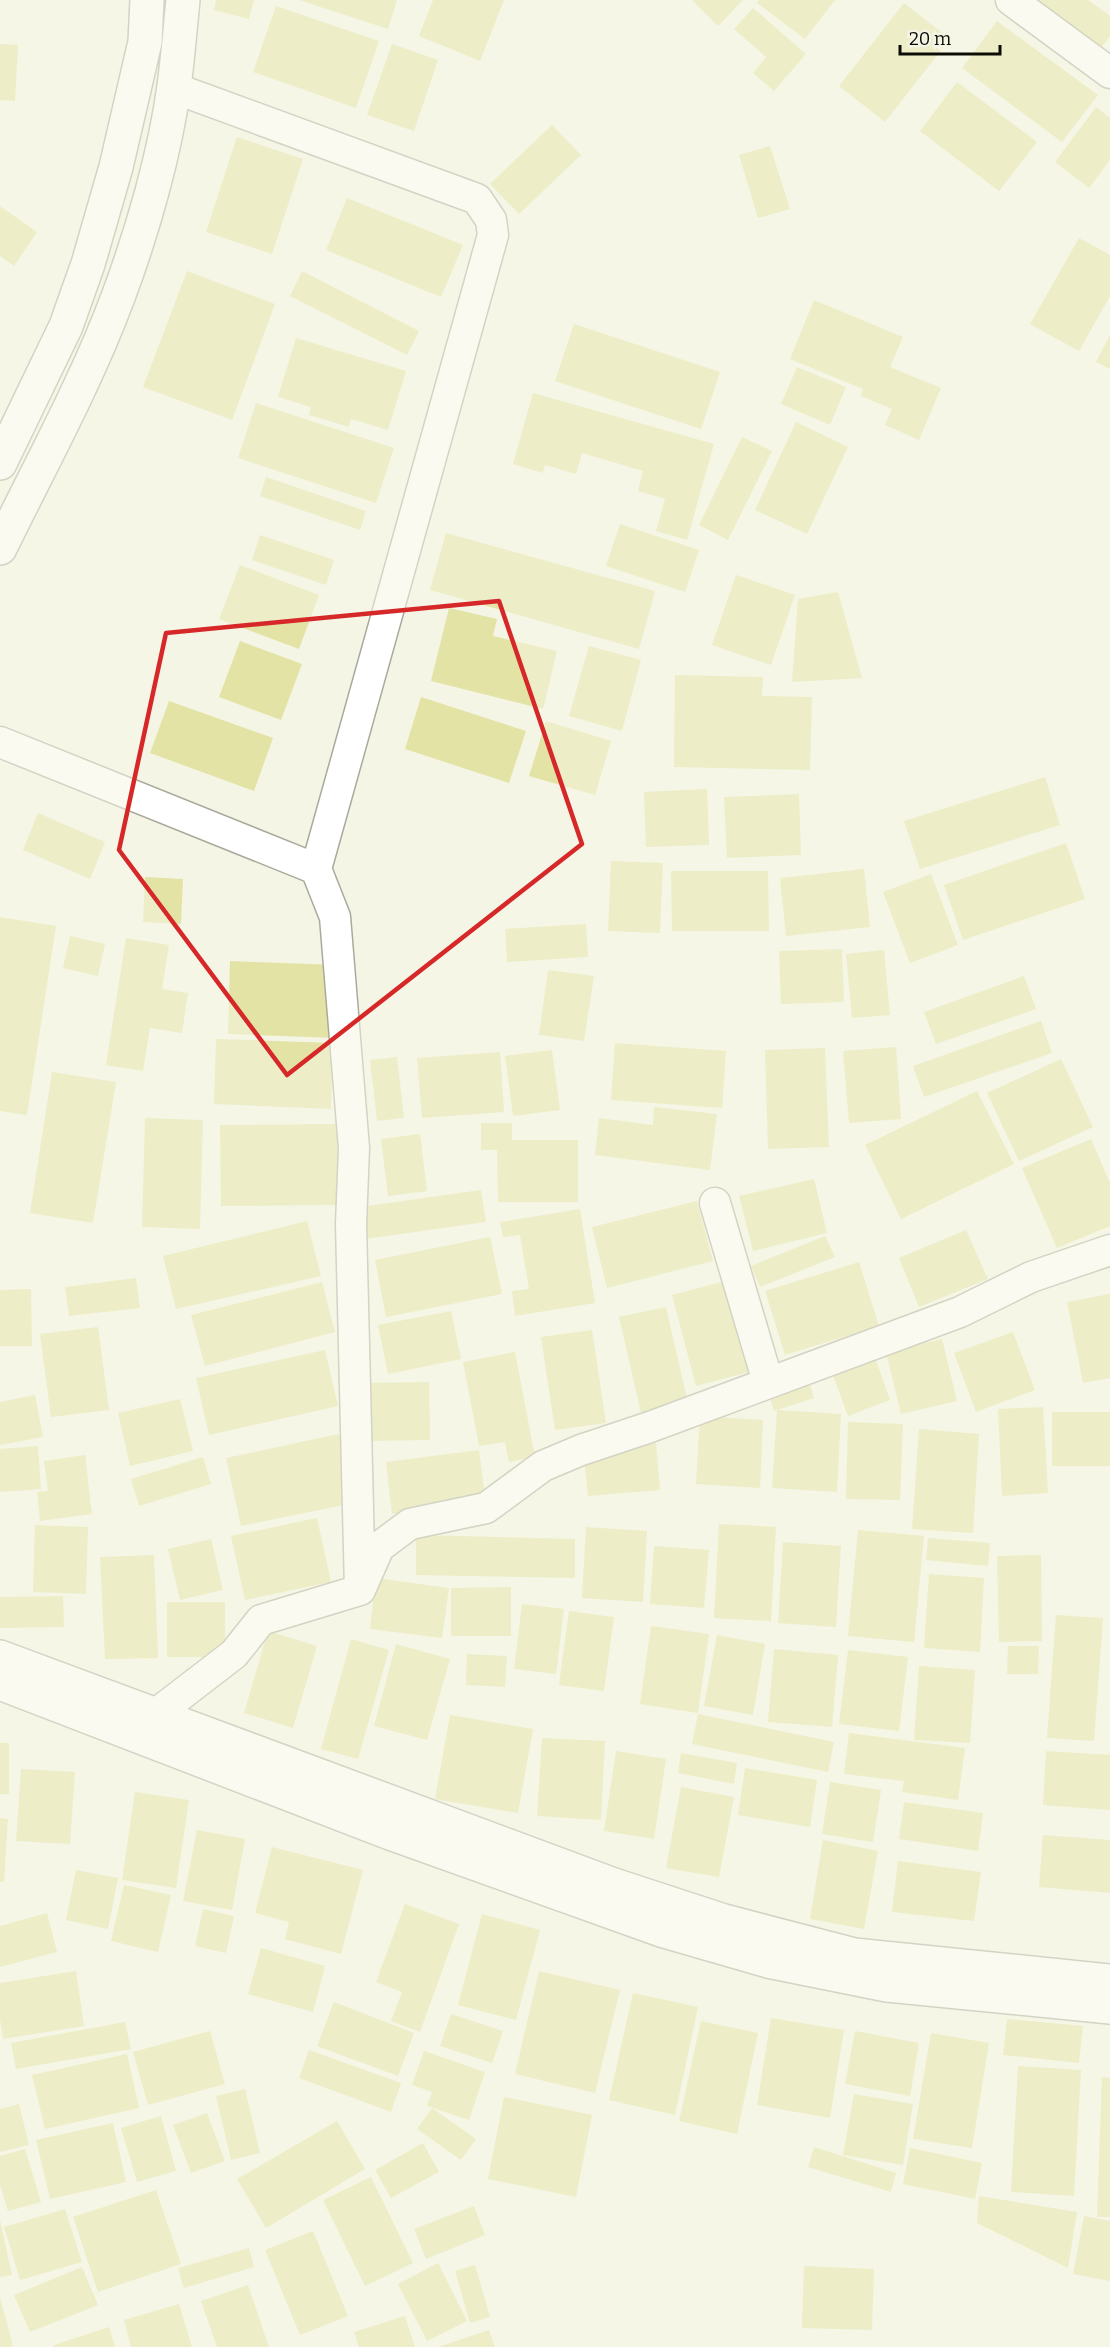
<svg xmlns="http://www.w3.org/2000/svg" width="1110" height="2347" font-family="Bitter,serif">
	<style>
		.building { fill: #e3e3a5 }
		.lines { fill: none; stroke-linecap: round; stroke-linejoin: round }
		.minor-casing { stroke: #aaaa9c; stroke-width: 33 }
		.secondary-casing { stroke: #aaaa9c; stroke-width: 36 }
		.minor { stroke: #fff; stroke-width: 30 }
		.secondary { stroke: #fff; stroke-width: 33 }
		.marked { fill: none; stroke: #d62828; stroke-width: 4.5; stroke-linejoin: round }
	</style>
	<rect width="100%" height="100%" fill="#f5f5e6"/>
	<path class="building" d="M216,0H254L249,19L214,10Z
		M299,0H397L388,29Z
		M433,0H504L480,61L419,36Z
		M692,0H743L718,26Z
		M759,0H835L805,39L757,3Z
		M1036,0H1088L1110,16V36L1100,49Z
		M904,3L950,39L885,122L839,86Z
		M276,6L379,41L356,108L253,72Z
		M753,8L806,54L774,91L753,73L766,57L734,29Z
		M997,21L1098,95L1062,142L962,68Z
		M0,44L18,45L15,101L0,100Z
		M392,44L438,60L414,131L367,115Z
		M957,82L1037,142L999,191L920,131Z
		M1096,107L1110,118V160L1089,188L1055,162Z
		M552,125L581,155L519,214L490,184Z
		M237,137L303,159L272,254L206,232Z
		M770,146L790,209L758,218L739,155Z
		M347,198L463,245L441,297L326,250Z
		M0,206L37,232L14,266L0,256Z
		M1079,238L1110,255V296L1079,351L1030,324Z
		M187,271L275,304L232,420L143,387Z
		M302,271L419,331L407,355L290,296Z
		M814,300L903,337L890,367L941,388L919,440L885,425L892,409L861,396L863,389L790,359Z
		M574,324L720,372L701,429L555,381Z
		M1110,335V369L1096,362Z
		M296,338L406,371L388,430L351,419L349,427L309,415L311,407L278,397Z
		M797,367L846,387L830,425L781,404Z
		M533,393L714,444L687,540L656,531L665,499L638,491L643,471L582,453L576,474L545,465L543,473L513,464Z
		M256,403L394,448L376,503L238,458Z
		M796,422L848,447L807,534L755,510Z
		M742,437L772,451L728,540L699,525Z
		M266,477L366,511L360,530L260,496Z
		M620,524L699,550L685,592L606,566Z
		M446,533L655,591L639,649L430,590Z
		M260,535L334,560L326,585L252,560Z
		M240,565L319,595L299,649L219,619Z
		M736,575L795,595L771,665L712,645Z
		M838,592L862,678L792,682L798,599Z
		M449,608L497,619L493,636L557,651L543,709L431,681Z
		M240,641L302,664L281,720L219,697Z
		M589,646L641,660L622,731L569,716Z
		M675,675L763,677L762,696L812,697L810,770L674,767Z
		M421,697L526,731L509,783L405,749Z
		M169,701L273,738L254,791L150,753Z
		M546,721L611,741L595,795L529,776Z
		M1045,777L1060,825L920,869L904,821Z
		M707,789L709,845L646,847L644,792Z
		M799,794L801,855L727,858L724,797Z
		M38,813L105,842L90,879L23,850Z
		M1066,843L1085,899L963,940L944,885Z
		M611,861L663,863L660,933L608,931Z
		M864,869L870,927L786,936L780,878Z
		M671,871H768L769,931H672Z
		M931,874L958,945L910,963L883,892Z
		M145,877L183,879L181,924L143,922Z
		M0,917L56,926L27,1115L0,1111Z
		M586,924L588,957L507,962L505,929Z
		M70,936L105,944L98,976L63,968Z
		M126,938L169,945L162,989L188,993L182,1033L150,1028L143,1071L106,1065Z
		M842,949L844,1002L781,1004L779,951Z
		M884,950L890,1015L852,1018L846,954Z
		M230,961L338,965L336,1038L228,1034Z
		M548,970L594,976L584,1041L539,1035Z
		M1024,976L1036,1009L936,1044L924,1012Z
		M1041,1021L1052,1053L924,1097L913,1066Z
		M216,1039L333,1043L331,1109L214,1104Z
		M615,1043L726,1051L722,1108L611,1100Z
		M896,1047L901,1119L849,1123L843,1051Z
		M825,1048L829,1147L768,1149L765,1050Z
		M552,1050L560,1110L513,1116L505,1056Z
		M500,1052L504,1112L422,1118L417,1058Z
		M397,1057L404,1118L377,1121L370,1060Z
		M1061,1059L1093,1127L1019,1161L987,1093Z
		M52,1072L116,1082L93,1223L30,1213Z
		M977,1091L1014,1164L901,1219L865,1145Z
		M654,1107L717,1114L710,1170L595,1155L599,1118L653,1125Z
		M145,1118L203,1120L200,1229L142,1227Z
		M481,1123H512V1140H578V1202H498L497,1150H481Z
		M337,1124L338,1205L221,1206L220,1125Z
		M420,1134L427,1191L388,1196L381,1139Z
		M1091,1139L1110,1183V1226L1057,1248L1022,1168Z
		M814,1179L827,1233L753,1251L739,1196Z
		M481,1190L486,1222L365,1239L360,1207Z
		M697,1201L713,1261L607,1288L592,1227Z
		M580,1209L595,1303L515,1316L512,1291L529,1289L520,1235L503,1237L500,1222Z
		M307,1221L321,1276L176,1309L163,1256Z
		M966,1230L988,1279L919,1307L899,1258Z
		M825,1236L835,1257L760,1287L751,1266Z
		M490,1237L502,1294L386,1317L375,1260Z
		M859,1262L879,1326L785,1355L765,1291Z
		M136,1278L140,1308L69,1316L65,1287Z
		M725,1281L749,1372L696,1386L672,1295Z
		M322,1282L335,1332L205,1366L191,1315Z
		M31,1289L32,1346H0V1290Z
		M1110,1294V1378L1083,1383L1067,1302Z
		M666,1307L688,1403L641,1413L619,1317Z
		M451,1311L461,1359L388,1374L378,1325Z
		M98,1327L109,1410L51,1417L40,1334Z
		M592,1330L606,1423L555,1430L541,1337Z
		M1013,1332L1035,1390L976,1412L954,1353Z
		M942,1339L957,1401L901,1414L886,1352Z
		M325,1350L338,1406L209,1435L196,1378Z
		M515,1352L535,1457L509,1462L505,1442L479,1446L463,1362Z
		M874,1355L890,1400L848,1416L831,1370Z
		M806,1372L814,1398L774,1411L766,1385Z
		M429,1382L430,1440L363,1441L362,1383Z
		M35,1395L43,1437L0,1445V1402Z
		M180,1399L193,1451L130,1466L118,1413Z
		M1043,1407L1048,1493L1002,1496L998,1409Z
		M777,1410L841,1414L837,1492L772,1488Z
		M1052,1412H1110V1466H1052Z
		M700,1416L763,1420L760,1488L696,1484Z
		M848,1422L903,1424L900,1500L846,1499Z
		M919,1429L979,1434L973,1533L912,1529Z
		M339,1434L354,1503L241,1526L226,1458Z
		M656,1443L660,1490L588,1496L583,1450Z
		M38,1446L41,1489L0,1492V1449Z
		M479,1450L486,1503L392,1514L386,1462Z
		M85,1455L92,1514L40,1521L37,1492L48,1491L44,1461Z
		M203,1457L211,1484L139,1506L131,1479Z
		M317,1518L331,1582L245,1600L231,1536Z
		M719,1524L776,1527L771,1621L714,1618Z
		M35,1525L88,1527L86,1594L33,1592Z
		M586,1527L647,1531L643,1602L582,1598Z
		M858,1530L924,1536L914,1642L848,1636Z
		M416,1535L575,1539V1578L416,1575Z
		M928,1538L990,1543L988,1566L926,1560Z
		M211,1539L223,1590L180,1600L168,1549Z
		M783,1542L841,1546L836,1627L778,1623Z
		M654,1546L709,1550L704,1608L650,1604Z
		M154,1555L158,1658L105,1659L100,1557Z
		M1041,1555L1042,1641L999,1642L997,1556Z
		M929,1574L984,1578L980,1652L924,1648Z
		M376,1578L449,1588L442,1638L370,1629Z
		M511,1587V1636H451V1588Z
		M63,1596L64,1627L0,1628V1597Z
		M167,1602H225V1657H167Z
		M522,1604L564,1609L556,1674L514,1669Z
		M569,1611L614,1617L604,1691L559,1685Z
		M1056,1615L1103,1618L1094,1741L1047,1738Z
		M651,1626L709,1634L698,1713L640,1704Z
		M268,1631L317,1646L293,1728L244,1713Z
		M717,1635L765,1644L753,1715L704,1706Z
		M351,1639L389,1650L358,1759L321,1749Z
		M396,1644L450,1659L427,1740L374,1726Z
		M1008,1646H1039L1038,1674H1007Z
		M774,1649L838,1655L832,1727L768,1722Z
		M848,1650L908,1657L899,1731L839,1724Z
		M467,1654L507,1656L505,1687L466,1685Z
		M919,1666L975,1670L970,1743L914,1740Z
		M698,1714L834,1742L828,1772L692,1744Z
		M450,1715L533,1729L518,1813L435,1799Z
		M849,1733L965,1748L958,1800L902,1792L904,1781L844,1774Z
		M542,1738L605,1741L601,1820L537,1816Z
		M0,1743H9V1794H0Z
		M616,1751L666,1759L654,1839L604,1831Z
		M1046,1751L1110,1755V1810L1043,1805Z
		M681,1753L737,1763L734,1784L678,1773Z
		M745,1768L817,1780L810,1827L738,1815Z
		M21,1769L75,1772L70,1844L16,1841Z
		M830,1782L881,1790L873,1842L822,1834Z
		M681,1787L734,1797L719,1877L666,1868Z
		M135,1792L189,1800L176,1888L122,1880Z
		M904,1802L983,1813L978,1851L899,1839Z
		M0,1818L8,1819L4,1882H0Z
		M197,1830L245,1839L232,1910L183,1901Z
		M1043,1835L1110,1840V1893L1039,1887Z
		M823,1840L878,1851L864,1929L810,1919Z
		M272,1847L363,1870L341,1954L285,1939L289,1922L255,1913Z
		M898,1861L981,1872L974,1921L892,1912Z
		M76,1870L118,1878L108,1929L66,1920Z
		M124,1885L171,1895L158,1952L111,1941Z
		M405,1904L459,1924L420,2032L391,2021L402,1992L376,1982Z
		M203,1909L234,1916L226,1953L195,1946Z
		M47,1913L57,1952L0,1967V1926Z
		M482,1914L540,1930L516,2020L458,2005Z
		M261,1948L325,1966L313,2012L248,1994Z
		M76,1971L84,2026L3,2039L0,2019V1983Z
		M539,1971L620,1990L595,2093L515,2074Z
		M633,1993L698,2007L675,2115L609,2100Z
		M334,2002L414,2033L398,2076L317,2046Z
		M451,2014L503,2031L492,2063L440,2046Z
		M771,2018L844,2030L830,2118L757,2105Z
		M1007,2019L1083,2026L1079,2063L1003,2055Z
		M701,2021L758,2033L737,2134L679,2121Z
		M125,2022L131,2049L16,2069L11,2043Z
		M210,2031L225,2084L148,2105L133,2052Z
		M855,2031L919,2043L910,2096L845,2084Z
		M931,2033L989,2043L972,2148L913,2139Z
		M309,2050L401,2083L391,2112L299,2078Z
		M424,2051L485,2072L469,2120L427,2106L432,2092L412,2085Z
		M127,2054L139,2108L45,2129L32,2075Z
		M1018,2066L1081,2070L1074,2196L1011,2192Z
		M1102,2077L1110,2078V2217H1097Z
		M245,2089L260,2153L231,2160L216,2096Z
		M854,2094L913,2104L903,2165L843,2155Z
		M504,2097L592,2115L576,2197L488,2179Z
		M19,2104L29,2145L0,2152V2109Z
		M432,2108L476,2139L461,2160L417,2129Z
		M207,2113L225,2161L191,2173L173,2125Z
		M161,2116L176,2171L137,2182L121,2128Z
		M337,2121L365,2169L266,2228L237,2179Z
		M113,2123L126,2182L50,2199L36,2140Z
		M423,2143L439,2172L391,2198L375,2170Z
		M814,2147L896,2173L891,2192L808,2167Z
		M910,2148L982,2163L975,2199L903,2184Z
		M25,2149L41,2202L8,2211L0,2185V2156Z
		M371,2177L413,2263L365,2286L323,2200Z
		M156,2190L181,2264L98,2292L73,2217Z
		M979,2196L1077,2212L1068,2268L977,2223Z
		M474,2206L485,2235L426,2259L414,2229Z
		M65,2209L82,2262L20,2280L4,2227Z
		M1084,2216L1110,2221V2281L1073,2274Z
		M0,2220L12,2275L0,2277Z
		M313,2231L348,2316L300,2335L265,2250Z
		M249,2248L254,2267L184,2288L178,2268Z
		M438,2263L467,2321L427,2341L398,2284Z
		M475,2265L490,2317L470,2323L455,2271Z
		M804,2266L874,2269L872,2330L802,2328Z
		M82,2267L98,2305L30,2332L14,2295Z
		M248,2285L269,2347H217L201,2301Z
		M0,2297L13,2346L8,2347H0Z
		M179,2304L192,2347H131L124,2320Z
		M405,2316L415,2347H359L354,2332Z
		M109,2327L115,2347H54V2345Z
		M489,2330L495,2347H438Z"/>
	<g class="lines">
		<g class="minor-casing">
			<path id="minor" d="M1011,0L1110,73
				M174,88L477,199L491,220L493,235L316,869L335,917L354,1148L351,1224L360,1590
				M0,742L316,869
				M715,1203L768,1382
				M156,1714L234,1654L261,1620L360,1590L379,1547L410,1524L486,1508L543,1466L581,1450L650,1427L960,1312L1031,1277L1110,1250"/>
		</g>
		<g class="secondary-casing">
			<path id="secondary" d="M0,463L66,326L88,264L116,167L145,42L147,0
				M0,548C40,466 86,383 118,297C142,233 165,154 174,86C178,57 180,29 183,0
				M0,1657L614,1885L724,1921L854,1955L1110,1981
				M0,1683L390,1833L664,1931L768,1961L887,1985L1110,2007"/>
		</g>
		<use href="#minor" class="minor"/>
		<use href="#secondary" class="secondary"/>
	</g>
	<path d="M0 0H1110V2347H0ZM499,601L582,844L287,1075L119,850L166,633Z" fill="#f5f5e6" fill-opacity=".55" fill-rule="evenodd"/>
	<path class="marked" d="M499,601L582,844L287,1075L119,850L166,633Z"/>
	<path d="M900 45v9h100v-9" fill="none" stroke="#0c0c07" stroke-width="3"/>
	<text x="909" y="45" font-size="18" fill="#0c0c07" stroke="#f5f5e6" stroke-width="4.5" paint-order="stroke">20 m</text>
</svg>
